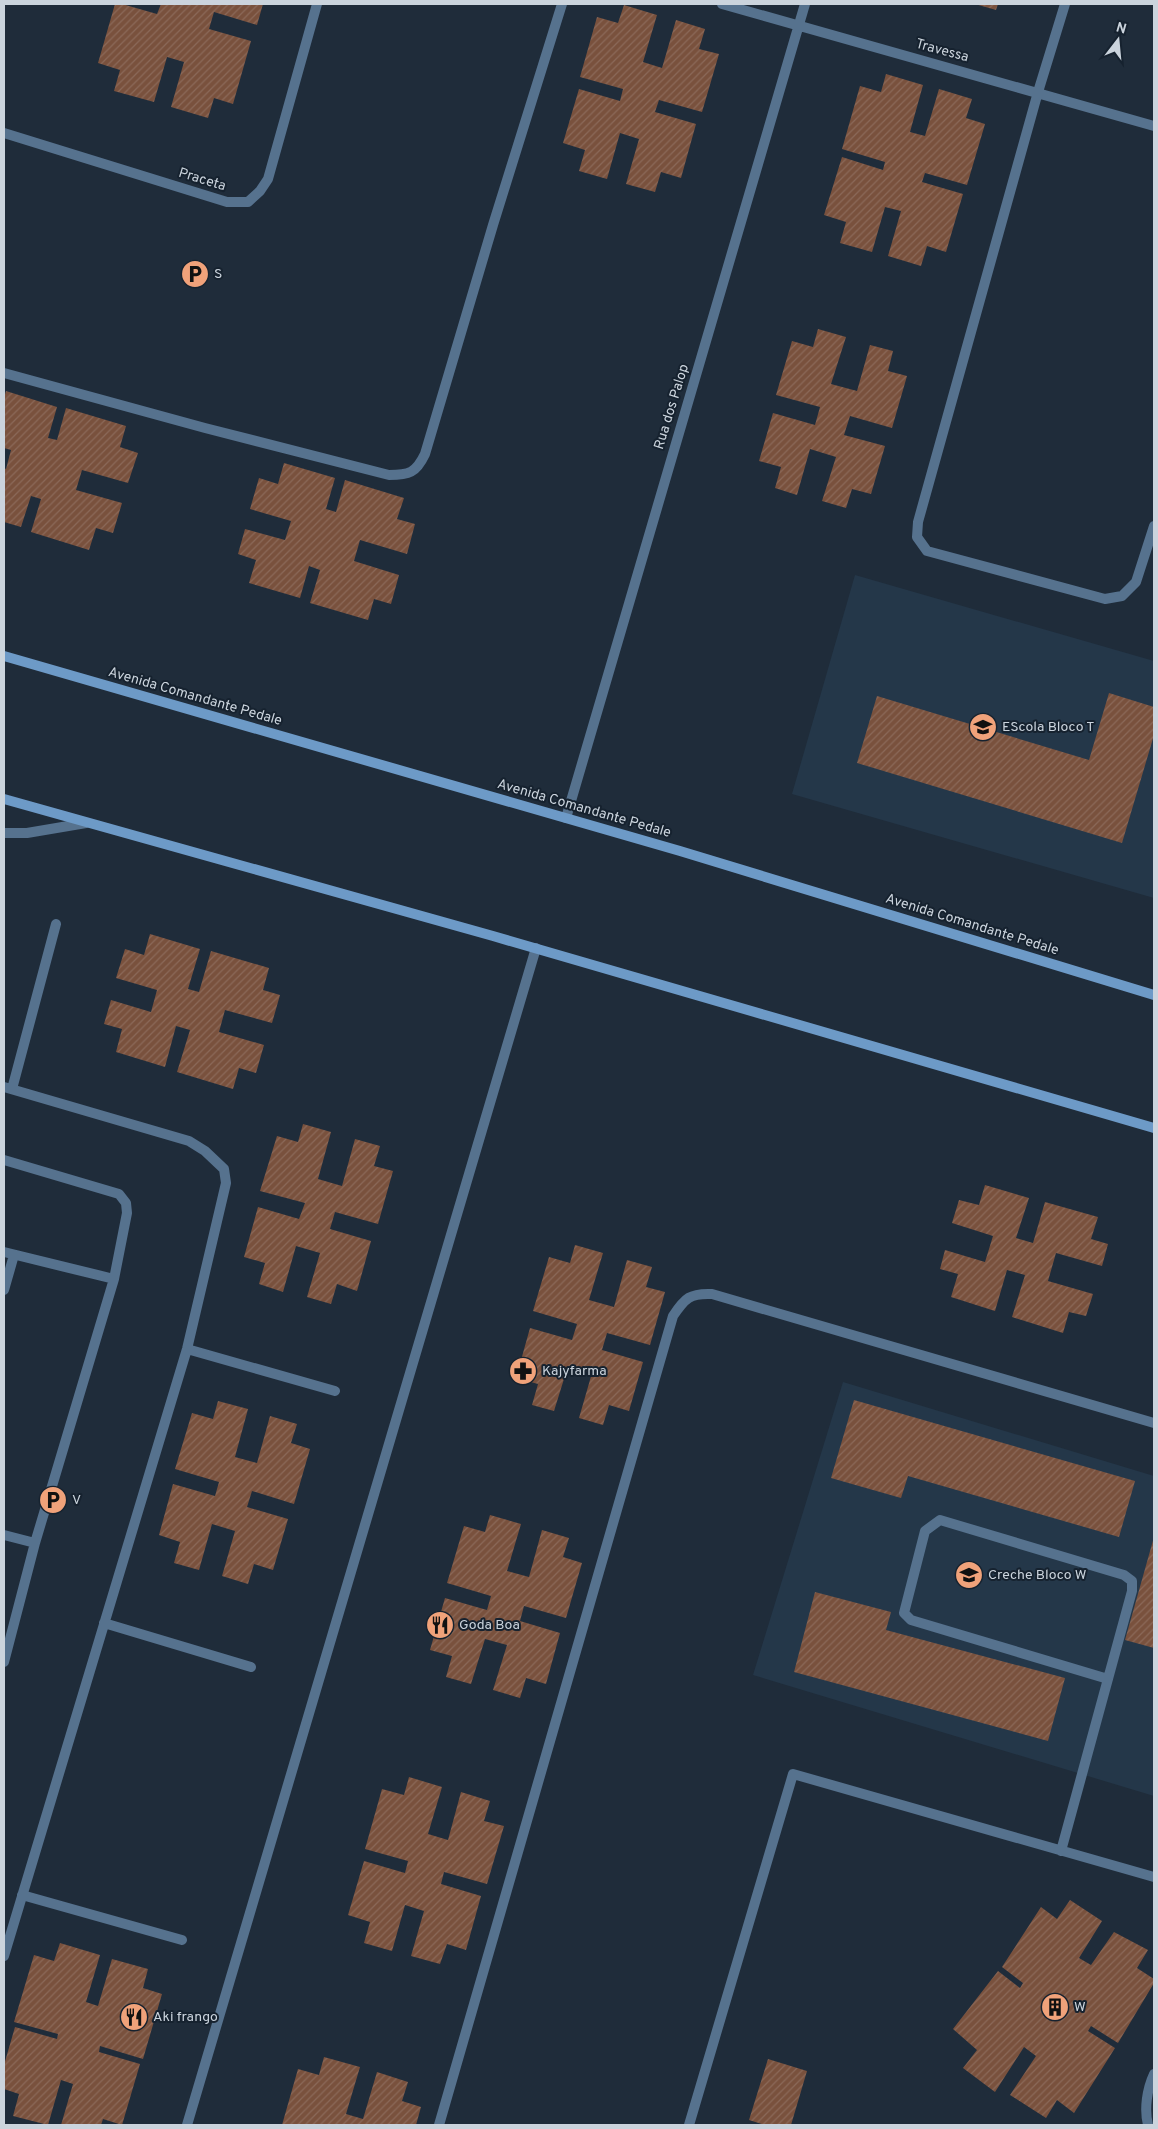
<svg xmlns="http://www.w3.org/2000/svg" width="1158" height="2129" font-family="Overpass,sans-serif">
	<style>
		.built { fill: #243749 }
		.building { fill: url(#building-hatch) }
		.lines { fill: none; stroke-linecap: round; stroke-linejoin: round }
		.lane { stroke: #56728e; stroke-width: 10 }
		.street { stroke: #56728e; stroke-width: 10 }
		.secondary { stroke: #6d9ac7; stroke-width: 10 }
		.labels { text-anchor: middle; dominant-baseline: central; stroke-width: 4; stroke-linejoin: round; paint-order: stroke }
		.street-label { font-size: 14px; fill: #cbd4dd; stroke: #16222f }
		.poi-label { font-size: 14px; fill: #cbd4dd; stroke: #16222f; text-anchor: start }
	</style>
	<defs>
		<pattern id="building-hatch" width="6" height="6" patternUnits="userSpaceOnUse" patternTransform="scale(1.25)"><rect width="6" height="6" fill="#79513d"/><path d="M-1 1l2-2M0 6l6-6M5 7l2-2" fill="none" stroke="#8b6959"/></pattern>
	</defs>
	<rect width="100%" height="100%" fill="#1f2c3a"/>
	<path class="built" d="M855,575L1154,661V898L792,794Z
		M843,1382L1154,1476V1796L753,1675Z"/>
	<path class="building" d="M115,4H122L157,14L161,4H263L257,25L214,12L209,29L251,41L233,104L214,98L208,118L171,107L184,62L167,57L154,102L114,91L120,70L98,63Z
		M975,4H998L996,10Z
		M624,5L657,15L643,62L662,68L676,20L705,29L699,49L719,54L702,112L659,100L655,112L696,124L681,178L661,172L655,192L626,184L639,139L620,133L607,179L579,171L585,150L563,143L579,89L620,101L623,89L580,77L597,17L618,23Z
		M886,74L923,85L910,132L925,136L939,89L972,99L966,118L985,124L967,185L925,173L922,182L963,194L946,252L927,246L921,266L888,256L901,211L885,207L872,252L840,243L846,222L824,215L842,157L883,170L885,162L842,149L860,86L881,92Z
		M818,329L846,337L831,384L857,391L870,345L893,351L888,371L907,376L892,428L850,416L844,435L885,446L871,494L852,489L846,508L822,501L836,457L810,449L797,495L775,488L781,467L759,461L773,413L815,425L820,407L776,395L792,341L813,347Z
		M6,391L57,407L48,438L57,440L66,408L126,426L120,447L138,453L128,483L82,470L76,490L122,503L113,533L96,528L89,550L31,532L41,499L31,496L21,527L4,522V468L6,469L11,450L4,448V398Z
		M284,463L335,478L326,509L336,512L345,480L404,498L397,519L415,524L407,554L360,540L354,561L399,575L391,604L374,599L368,620L310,603L320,570L309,566L300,598L249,583L256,560L238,554L245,529L285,540L291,521L250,509L259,478L278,484Z
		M1109,693L1154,707V735L1122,843L857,763L877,696L1089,760Z
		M150,934L200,949L188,989L199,992L211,951L269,968L263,990L280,995L272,1023L225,1010L219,1032L264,1045L256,1073L239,1068L233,1089L177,1072L190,1030L176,1026L165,1067L116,1052L122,1029L104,1024L111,1000L151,1012L157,990L116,978L125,949L144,955Z
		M303,1124L331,1132L318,1179L342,1186L355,1139L380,1146L374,1166L393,1171L378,1224L335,1212L330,1229L371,1241L357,1291L337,1284L331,1304L307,1297L320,1253L296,1246L283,1292L259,1284L265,1263L244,1257L258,1207L299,1219L305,1203L260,1191L277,1136L298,1142Z
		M985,1185L1029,1198L1016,1238L1033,1243L1045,1202L1098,1217L1091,1239L1108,1244L1102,1266L1056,1253L1048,1281L1093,1294L1086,1316L1069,1312L1063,1333L1012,1317L1025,1275L1007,1270L995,1311L951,1297L958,1274L940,1269L945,1250L985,1262L993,1236L952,1223L959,1200L979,1205Z
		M575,1245L603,1253L589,1300L614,1307L627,1260L652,1267L646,1287L665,1292L650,1345L607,1333L602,1350L643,1362L629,1411L609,1405L603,1425L579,1418L592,1373L568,1366L554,1411L532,1405L538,1384L516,1378L530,1328L572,1340L577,1324L533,1311L549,1257L570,1263Z
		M854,1400L1135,1481L1119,1537L908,1476L901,1498L831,1478Z
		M218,1401L248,1409L235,1457L257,1463L270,1416L297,1424L291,1443L310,1449L294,1504L252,1491L247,1507L288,1519L273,1570L254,1564L248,1584L222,1576L235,1531L212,1524L199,1570L174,1563L180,1542L159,1535L173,1484L215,1496L219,1482L175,1469L192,1413L213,1419Z
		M490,1515L521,1524L507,1571L529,1577L542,1530L569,1538L563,1557L582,1563L566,1618L524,1606L520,1621L560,1633L546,1684L526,1678L520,1698L493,1690L507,1645L485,1639L471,1684L446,1677L452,1656L430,1650L445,1598L487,1610L491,1596L447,1583L464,1526L485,1532Z
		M1154,1537V1648L1125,1640Z
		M815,1592L891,1612L886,1630L1065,1678L1048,1741L794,1672Z
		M409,1777L442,1787L428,1834L448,1840L461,1792L490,1801L484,1821L504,1826L487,1884L444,1872L441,1884L481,1896L466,1950L447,1944L440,1964L411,1956L424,1911L405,1905L392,1951L364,1943L370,1922L348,1915L364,1861L405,1873L408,1861L365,1849L382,1789L404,1795Z
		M1070,1900L1102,1921L1079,1958L1091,1965L1114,1932L1148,1950L1137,1968L1154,1979V1983L1118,2043L1091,2026L1088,2031L1115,2048L1074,2113L1057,2100L1046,2118L1010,2095L1036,2056L1024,2047L995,2092L963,2068L977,2050L953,2029L998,1971L1020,1988L1023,1983L1002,1967L1041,1907L1057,1919Z
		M60,1943L100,1955L86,2002L98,2006L112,1959L148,1969L143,1988L162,1994L143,2059L100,2046L99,2052L140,2064L122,2125L103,2119L101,2125H61L73,2084L61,2080L48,2125L13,2116L19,2094L4,2089V2065L15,2027L57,2039L58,2034L14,2022L34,1955L54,1961Z
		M324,2057L360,2067L346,2114L363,2119L377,2072L408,2082L402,2101L421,2107L416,2125H282L298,2069L319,2075Z
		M768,2059L807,2071L791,2125H765L749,2120Z"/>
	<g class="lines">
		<path class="lane" d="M4,833H27L86,823
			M4,1160L119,1194L126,1203L127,1213L114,1279L35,1543L4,1662
			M4,1252L114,1279
			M4,1290L14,1255
			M4,1535L35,1543"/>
		<path class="street" d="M722,4L1154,126
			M1065,4L1038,92L918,522L917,537L927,551L1105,599L1122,596L1136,582L1154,526
			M4,133L227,202H248L260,191L268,179L317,4
			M4,373L205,428L389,475C409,475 416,473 425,454L493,225L562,4
			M566,818L805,4
			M4,1087L189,1141L205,1151L224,1169L226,1183L187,1349L4,1956
			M12,1089L56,924
			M187,1349L335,1391
			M104,1623L251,1667
			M1061,1851L1132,1591V1581L1124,1575L940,1520L925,1531L904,1613L911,1620L1108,1679
			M22,1895L182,1940
			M187,2125L536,948
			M439,2125L673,1316C685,1298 690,1293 712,1294L1154,1423
			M689,2125L793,1774L1154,1877
			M1148,2125C1144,2109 1147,2089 1154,2074"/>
		<path class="secondary" d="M4,656L680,851L1154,995
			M4,799L493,936L1154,1128"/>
	</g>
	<defs>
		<g id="parking-disc" transform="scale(1.4375)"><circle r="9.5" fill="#f0a27a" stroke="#16222f"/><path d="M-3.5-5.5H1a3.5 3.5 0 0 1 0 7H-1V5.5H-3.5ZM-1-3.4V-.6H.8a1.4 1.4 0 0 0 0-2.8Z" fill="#111"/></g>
		<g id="school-disc" transform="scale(1.4375)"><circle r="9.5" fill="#f0a27a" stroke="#16222f"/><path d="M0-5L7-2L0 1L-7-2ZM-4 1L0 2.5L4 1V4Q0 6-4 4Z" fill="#111"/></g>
		<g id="pharmacy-disc" transform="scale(1.4375)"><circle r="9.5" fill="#f0a27a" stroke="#16222f"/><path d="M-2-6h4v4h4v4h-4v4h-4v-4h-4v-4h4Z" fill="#111"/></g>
		<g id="restaurant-disc" transform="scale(1.4375)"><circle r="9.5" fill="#f0a27a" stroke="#16222f"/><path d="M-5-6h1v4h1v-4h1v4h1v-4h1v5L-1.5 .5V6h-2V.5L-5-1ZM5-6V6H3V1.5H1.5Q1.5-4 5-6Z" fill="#111"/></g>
		<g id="building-disc" transform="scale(1.4375)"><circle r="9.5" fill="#f0a27a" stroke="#16222f"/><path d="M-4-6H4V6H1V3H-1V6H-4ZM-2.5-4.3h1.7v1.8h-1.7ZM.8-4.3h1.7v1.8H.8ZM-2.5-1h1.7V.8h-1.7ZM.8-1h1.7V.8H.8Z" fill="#111"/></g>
	</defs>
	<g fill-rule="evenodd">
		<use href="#parking-disc" x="195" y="274"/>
		<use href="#school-disc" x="983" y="727"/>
		<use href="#pharmacy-disc" x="523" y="1371"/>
		<use href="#parking-disc" x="53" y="1500"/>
		<use href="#school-disc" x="969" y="1575"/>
		<use href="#restaurant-disc" x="440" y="1625"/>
		<use href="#building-disc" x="1055" y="2007"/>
		<use href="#restaurant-disc" x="134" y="2017"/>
	</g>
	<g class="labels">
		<g class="street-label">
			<text transform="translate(942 51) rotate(15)">Travessa</text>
			<text transform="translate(202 180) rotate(17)">Praceta</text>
			<text transform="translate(672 407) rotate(-73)">Rua dos Palop</text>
			<text transform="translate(195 697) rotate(16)">Avenida Comandante Pedale</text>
			<text transform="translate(584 809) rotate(16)">Avenida Comandante Pedale</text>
			<text transform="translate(972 925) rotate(17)">Avenida Comandante Pedale</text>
		</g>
		<g class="poi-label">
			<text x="214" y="274">S</text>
			<text x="1002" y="727">EScola Bloco T</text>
			<text x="542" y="1371">Kajyfarma</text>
			<text x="72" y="1500">V</text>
			<text x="988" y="1575">Creche Bloco W</text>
			<text x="459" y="1625">Goda Boa</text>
			<text x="1074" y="2007">W</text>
			<text x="153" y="2017">Aki frango</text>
		</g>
	</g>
	<rect width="1158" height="2129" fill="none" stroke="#cbd4dd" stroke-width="10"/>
	<g transform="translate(1118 40) rotate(16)" stroke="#16222f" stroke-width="4" paint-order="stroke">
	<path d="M0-4L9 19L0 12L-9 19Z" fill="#cbd4dd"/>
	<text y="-8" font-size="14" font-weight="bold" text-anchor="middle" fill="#cbd4dd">N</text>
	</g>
</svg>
